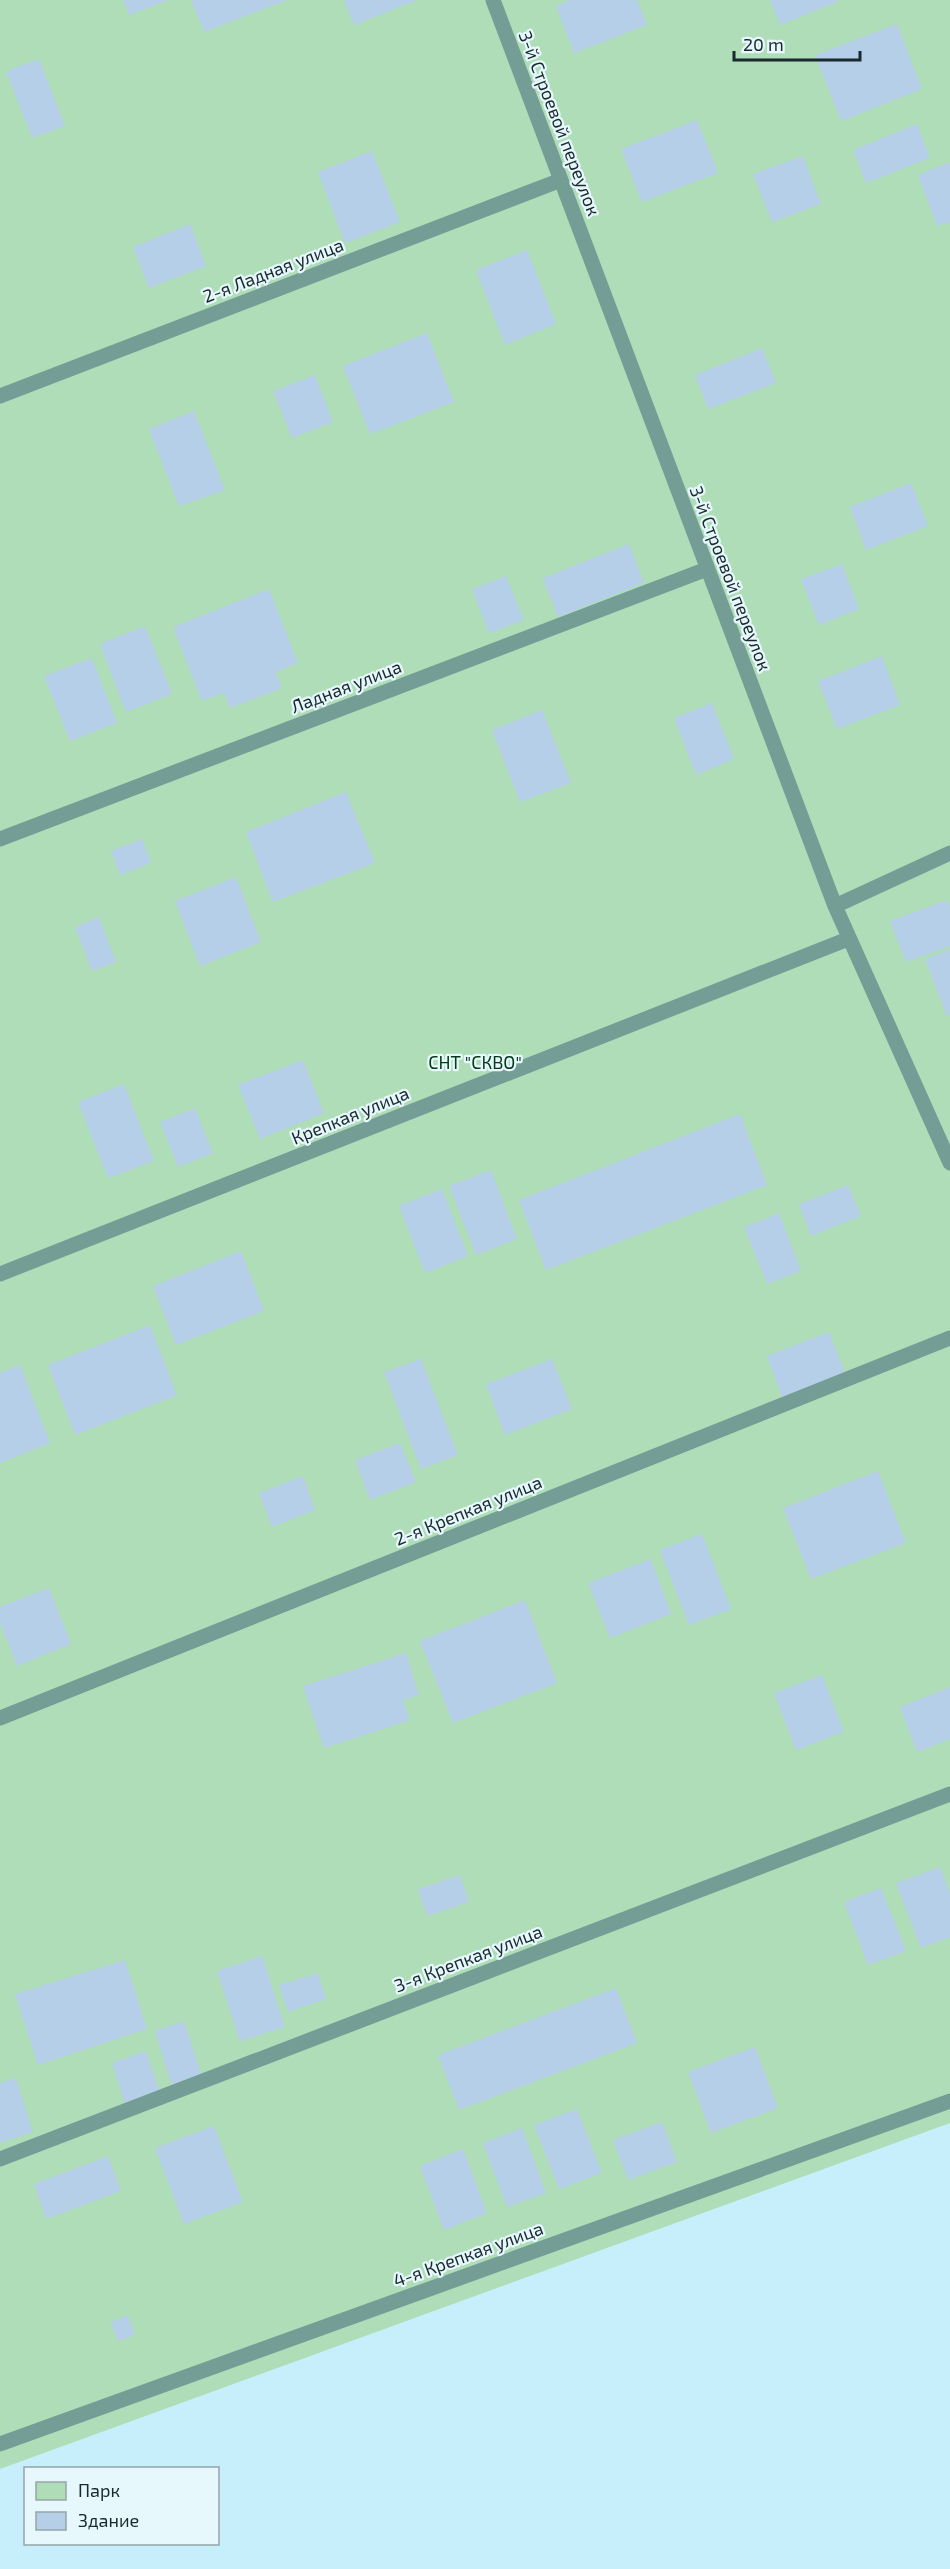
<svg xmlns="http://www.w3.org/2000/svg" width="950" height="2569" font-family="'Exo 2',sans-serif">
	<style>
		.green { fill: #aeddb7 }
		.building { fill: #b6cfe9 }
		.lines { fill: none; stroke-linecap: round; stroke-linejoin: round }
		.lane { stroke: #749d96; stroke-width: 15 }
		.labels { text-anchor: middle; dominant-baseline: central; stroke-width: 4.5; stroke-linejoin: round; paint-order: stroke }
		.street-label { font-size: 18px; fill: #19292d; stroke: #e7f8fc }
		.park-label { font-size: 18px; fill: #033a17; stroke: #e7f8fc }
	</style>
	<rect width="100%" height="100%" fill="#c6effb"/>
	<path class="green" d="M0,0H950V2123L0,2469Z"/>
	<path class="building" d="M123,0H169L129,15Z
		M191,0H287L204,32Z
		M344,0H417L354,25Z
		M570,0H637L647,25L574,53L556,6Z
		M770,0H837V2L780,25Z
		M897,24L922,89L841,121L815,55Z
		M39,59L65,126L32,138L6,71Z
		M697,120L718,173L642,202L621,149Z
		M917,124L930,158L866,183L853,150Z
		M372,151L400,222L345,243L318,172Z
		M803,156L821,204L772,222L753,174Z
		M950,162V222L937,226L918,175Z
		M190,224L206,266L149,288L133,247Z
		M527,250L556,324L505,345L476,270Z
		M427,333L454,402L370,434L343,366Z
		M762,348L776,383L708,409L695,375Z
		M315,375L333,422L292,438L273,391Z
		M194,411L225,490L179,506L149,429Z
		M911,483L928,526L866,550L850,507Z
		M629,544L644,583L558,617L543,578Z
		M842,564L859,609L819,625L801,579Z
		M506,576L524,620L489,633L472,589Z
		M269,589L298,663L276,672L282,688L230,708L224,693L202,701L173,627Z
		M145,626L172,694L126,712L100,644Z
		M882,656L900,705L837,729L818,681Z
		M92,658L117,723L70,741L44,676Z
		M712,703L734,759L696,775L674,718Z
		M542,710L571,783L520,802L492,730Z
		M346,792L375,863L273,902L246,832Z
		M142,839L151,863L120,875L111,851Z
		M236,877L261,942L200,966L175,901Z
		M947,900L950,908V946L906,962L890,921Z
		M99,917L116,962L92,971L75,927Z
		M950,949V1015L947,1016L925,959Z
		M303,1060L324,1113L260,1139L238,1085Z
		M124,1084L154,1161L108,1178L78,1102Z
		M195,1108L213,1153L178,1167L160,1122Z
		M740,1114L767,1185L546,1270L519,1200Z
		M491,1170L517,1239L476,1255L449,1186Z
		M848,1185L861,1216L811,1236L799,1204Z
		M442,1189L468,1256L425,1273L399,1206Z
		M779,1213L801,1271L767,1284L744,1227Z
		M241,1251L264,1311L176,1345L153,1286Z
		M150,1325L177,1395L75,1435L48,1365Z
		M829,1332L845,1373L782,1397L767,1356Z
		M421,1359L458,1455L421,1469L384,1372Z
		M552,1359L572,1409L505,1435L486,1384Z
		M20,1365L50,1443L0,1463V1373Z
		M400,1443L416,1482L370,1500L355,1460Z
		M878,1471L906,1543L811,1579L783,1508Z
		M303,1476L315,1510L272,1527L259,1493Z
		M702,1534L731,1609L689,1625L660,1550Z
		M651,1559L671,1614L610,1638L588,1583Z
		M49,1588L71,1644L17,1666L0,1622V1607Z
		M525,1600L557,1683L453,1723L420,1641Z
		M406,1653L419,1695L403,1700L410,1720L324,1748L303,1686Z
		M822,1675L844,1732L796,1750L774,1693Z
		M950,1687V1739L917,1752L900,1707Z
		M940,1867L950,1894V1937L921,1948L896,1883Z
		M460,1875L469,1902L427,1916L418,1889Z
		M881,1888L906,1951L868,1965L844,1902Z
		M262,1956L285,2027L240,2041L217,1971Z
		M125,1960L147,2029L38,2065L15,1994Z
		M318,1973L326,1999L288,2012L279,1985Z
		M616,1988L637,2043L459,2110L438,2055Z
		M184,2021L202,2076L172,2086L155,2031Z
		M755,2047L778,2108L711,2133L688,2072Z
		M146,2051L160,2093L125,2104L112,2063Z
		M16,2078L33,2132L0,2143V2083Z
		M577,2109L602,2173L559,2189L534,2125Z
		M662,2122L677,2162L628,2180L613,2140Z
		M214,2126L243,2202L184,2224L155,2148Z
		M522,2128L546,2193L507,2207L483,2143Z
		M463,2149L487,2213L444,2230L420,2166Z
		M108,2156L121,2191L46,2219L34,2184Z
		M128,2315L135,2335L118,2341L111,2322Z"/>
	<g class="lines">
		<path class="lane" d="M493,0L835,906L950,1163
			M0,396L561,180
			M0,839L707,569
			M835,906L950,853
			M0,1274L848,939
			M0,1718L950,1338
			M0,2159L950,1794
			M0,2444L950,2101"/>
	</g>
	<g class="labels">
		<g class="street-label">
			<text transform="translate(560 123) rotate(69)">3-й Строевой переулок</text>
			<text transform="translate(273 270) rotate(-21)">2-я Ладная улица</text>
			<text transform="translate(731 578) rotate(69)">3-й Строевой переулок</text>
			<text transform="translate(346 686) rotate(-21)">Ладная улица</text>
			<text transform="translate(350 1115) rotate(-22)">Крепкая улица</text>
			<text transform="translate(468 1510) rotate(-22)">2-я Крепкая улица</text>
			<text transform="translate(468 1958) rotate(-21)">3-я Крепкая улица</text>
			<text transform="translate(468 2254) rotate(-20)">4-я Крепкая улица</text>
		</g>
		<g class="park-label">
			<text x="475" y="1062">СНТ "СКВО"</text>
		</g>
	</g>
	<rect x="24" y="2467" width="195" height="78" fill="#e7f8fc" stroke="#95a5a9" stroke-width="1.5"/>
	<rect x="36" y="2482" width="30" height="18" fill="#aeddb7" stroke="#95a5a9" stroke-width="1.5"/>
	<text x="78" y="2497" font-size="18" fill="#19292d">Парк</text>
	<rect x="36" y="2512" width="30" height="18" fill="#b6cfe9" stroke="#95a5a9" stroke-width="1.5"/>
	<text x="78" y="2527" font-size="18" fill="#19292d">Здание</text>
	<path d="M734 51v9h126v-9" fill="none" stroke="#19292d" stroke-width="3"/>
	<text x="743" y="51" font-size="18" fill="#19292d" stroke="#e7f8fc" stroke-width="4.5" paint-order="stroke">20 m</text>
</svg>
